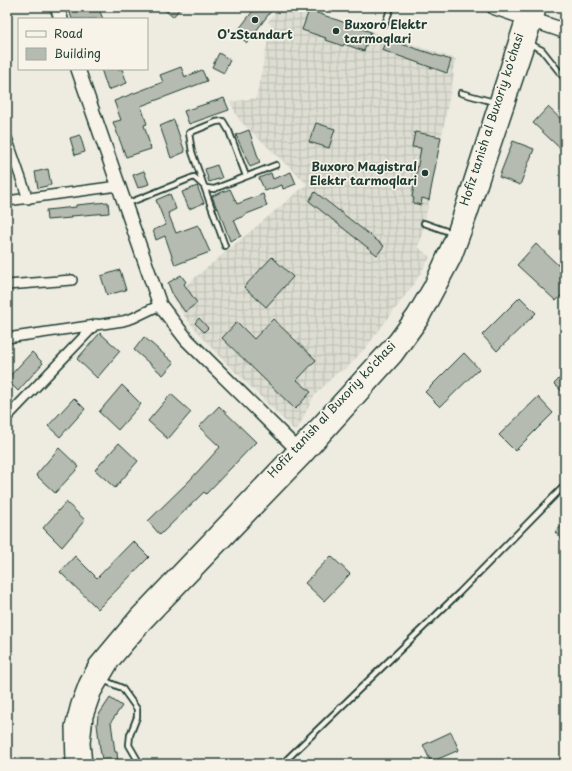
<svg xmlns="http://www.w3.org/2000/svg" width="572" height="771" font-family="'Playpen Sans',sans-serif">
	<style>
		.industrial { fill: url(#industrial-grid) }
		.building { fill: #b5bbb0; stroke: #1f3d34 }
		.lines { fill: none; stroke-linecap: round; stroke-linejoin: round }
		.lane-casing { stroke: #1f3d34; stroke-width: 8 }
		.street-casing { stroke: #1f3d34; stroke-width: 12 }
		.secondary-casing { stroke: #1f3d34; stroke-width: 16 }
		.primary-casing { stroke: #1f3d34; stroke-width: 17 }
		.path { stroke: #1f3d34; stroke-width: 1.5; stroke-dasharray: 1 3; stroke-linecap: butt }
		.lane { stroke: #f7f3e8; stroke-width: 4.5 }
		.street { stroke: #f7f3e8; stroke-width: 9 }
		.secondary { stroke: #f7f3e8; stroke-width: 13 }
		.primary { stroke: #f7f3e8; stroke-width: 14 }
		.poi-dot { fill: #1f3d34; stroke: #f7f3e8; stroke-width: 1.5 }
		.labels { text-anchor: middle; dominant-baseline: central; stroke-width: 3.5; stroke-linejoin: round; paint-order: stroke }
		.poi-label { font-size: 12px; font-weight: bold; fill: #1f3d34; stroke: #f7f3e8; text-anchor: start }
		.street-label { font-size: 12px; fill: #1f3d34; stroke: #f7f3e8 }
	</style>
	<defs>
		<pattern id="industrial-grid" width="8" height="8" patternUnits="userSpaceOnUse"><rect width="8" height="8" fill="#ddddd2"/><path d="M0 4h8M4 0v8" fill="none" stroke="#bdbfb5"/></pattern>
	</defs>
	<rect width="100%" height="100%" fill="#eeece1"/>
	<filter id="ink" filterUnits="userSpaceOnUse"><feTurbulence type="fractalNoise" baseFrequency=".025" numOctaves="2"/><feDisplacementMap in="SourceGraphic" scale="8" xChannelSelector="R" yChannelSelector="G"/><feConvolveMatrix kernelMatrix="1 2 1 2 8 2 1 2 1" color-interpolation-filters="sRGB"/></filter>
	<g filter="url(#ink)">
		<path class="industrial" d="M279,7H298L456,59L452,73L454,74L423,231L418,247L430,257L414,284L368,345L346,369L338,372L314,396L296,432L217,354L184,316L173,296L307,184L239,120L230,102L256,98L271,25L268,22Z"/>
		<path class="building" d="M78,7H98L103,19H72L69,10Z
			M161,7H181L173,17Z
			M256,7H274L247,43L236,33Z
			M309,10L371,32L364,51L344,44L343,46L332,42L325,40L326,38L302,30Z
			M386,39L451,60L447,73L382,50Z
			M219,53L230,60L224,73L212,67Z
			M181,67L185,77L202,70L207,81L141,106L147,124L144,125L151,149L126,157L113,122L121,120L114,101L163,82L160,75Z
			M101,69H122L127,83L108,90Z
			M224,98L229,110L189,124L184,111Z
			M548,107L565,123V153L533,123Z
			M174,120L185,152L171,158L160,126Z
			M316,123L335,129L329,148L309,142Z
			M249,130L260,163L250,167L236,135Z
			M415,132L441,137L429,200L422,198L421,205L413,203L414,198L412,197L421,148L412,147Z
			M80,135L85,152L75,155L70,138Z
			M513,141L534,149L520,185L499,177Z
			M217,165L222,178L209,182L205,169Z
			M48,169L51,185L38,188L35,172Z
			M144,171L149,184L138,188L133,175Z
			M291,172L296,184L283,189L282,185L265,191L259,178L271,173L273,179Z
			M197,186L204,203L189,209L182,192Z
			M230,189L237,204L263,194L267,206L244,215V216L234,220L241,236L230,241L218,208L217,209L212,196Z
			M315,192L384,246L377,255L309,201Z
			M170,194L176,209L168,213L176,233L198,225L210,252L175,265L165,236L156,240L153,230L166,225L156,200Z
			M108,202L109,213L71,216V218L47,220L46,210L76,207V205Z
			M536,244L558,265L565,257V292L556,301L517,265Z
			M272,257L293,277L266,307L244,287Z
			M120,270L126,290L107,295L101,276Z
			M181,275L186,282L184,284L197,303L185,312L172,293L168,283Z
			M520,297L536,313L497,351L482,335Z
			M199,318L208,328L204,332L195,323Z
			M273,319L316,360L297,380L311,392L295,409L222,338L237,322L254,339Z
			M100,333L120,351L97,378L77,359Z
			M144,337L174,363L163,375L134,350Z
			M32,352L43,363L18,391L7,380V379Z
			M464,353L479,369L440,407L425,392Z
			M565,373V394L554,384Z
			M122,385L141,404L118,430L99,412Z
			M171,394L191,412L168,439L148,421Z
			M538,397L553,413L515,451L499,435Z
			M74,398L85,409L60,437L48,426Z
			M219,406L256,442L206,494L204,492L160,535L148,521L190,480L220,447L199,427Z
			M119,443L138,461L115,488L95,470Z
			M59,448L79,467L55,493L36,475Z
			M66,502L85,520L62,547L43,528Z
			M565,523V543L555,532Z
			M133,541L149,557L98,609L60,572L75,556L97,578Z
			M331,556L350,574L324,601L305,583Z
			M110,698L122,706L111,722L115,752H117L118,764H103L100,749L97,724L98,716Z
			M451,732L459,750L431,762L423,745Z"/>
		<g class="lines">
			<g class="lane-casing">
				<path id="lane" d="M385,24L391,7
					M530,44L542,50L565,79
					M461,93L494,102
					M126,204L194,177L206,188L214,189L276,165
					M424,223L452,233
					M225,246L192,152L189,133L216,122L223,121L229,131L246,176
					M103,680L122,688L137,709V717L130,735L129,745L140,764
					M282,764L459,593L565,485"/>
			</g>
			<g class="street-casing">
				<path id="street" d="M7,138L28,199
					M7,201L118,186
					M7,285L72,280
					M7,338L123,321L133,318L160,305
					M7,417L96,324"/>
			</g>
			<g class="secondary-casing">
				<path id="secondary" d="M57,7L61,19
					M78,69L160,305L187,340L302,454
					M73,764L72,727L78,704L86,683L96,664L137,615L296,448L395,340L414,314L431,285L454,233L526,9
					M85,764L83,743L86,716L94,693L113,661L145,623L305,457L395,357L421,321L454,259L470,216L538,13"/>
			</g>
			<g class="primary-casing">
				<path id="primary" d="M494,7L565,31"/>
			</g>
			<path class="path" d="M7,708L11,745L7,750"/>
			<use href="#lane" class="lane"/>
			<use href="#street" class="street"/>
			<use href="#secondary" class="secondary"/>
			<use href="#primary" class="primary"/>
		</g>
	</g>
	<g class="poi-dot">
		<circle cx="255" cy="20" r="4"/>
		<circle cx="336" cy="31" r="4"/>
		<circle cx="425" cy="173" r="4"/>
	</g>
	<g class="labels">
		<g class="poi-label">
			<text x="344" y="24">Buxoro Elektr<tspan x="344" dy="14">tarmoqlari</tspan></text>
			<text x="255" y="34" text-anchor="middle">O'zStandart</text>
			<text x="417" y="166" text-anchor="end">Buxoro Magistral<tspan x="417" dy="14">Elektr tarmoqlari</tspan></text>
		</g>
		<g class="street-label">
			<text transform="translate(491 119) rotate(-72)">Hofiz tanish al Buxoriy ko'chasi</text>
			<text transform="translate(331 409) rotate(-47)">Hofiz tanish al Buxoriy ko'chasi</text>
		</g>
	</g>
	<rect width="572" height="771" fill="none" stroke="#f7f3e8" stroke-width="24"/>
	<rect x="12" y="12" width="548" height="747" fill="none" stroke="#1f3d34" stroke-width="1.5" filter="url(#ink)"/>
	<rect x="18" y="18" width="130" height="52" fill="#f7f3e8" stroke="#a1aaa0"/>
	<rect x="26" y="31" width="20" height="6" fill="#f7f3e8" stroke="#a1aaa0"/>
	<text x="54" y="38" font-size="12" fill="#1f3d34">Road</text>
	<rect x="26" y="48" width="20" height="12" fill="#b5bbb0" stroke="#a1aaa0"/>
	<text x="54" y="58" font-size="12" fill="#1f3d34">Building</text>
</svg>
